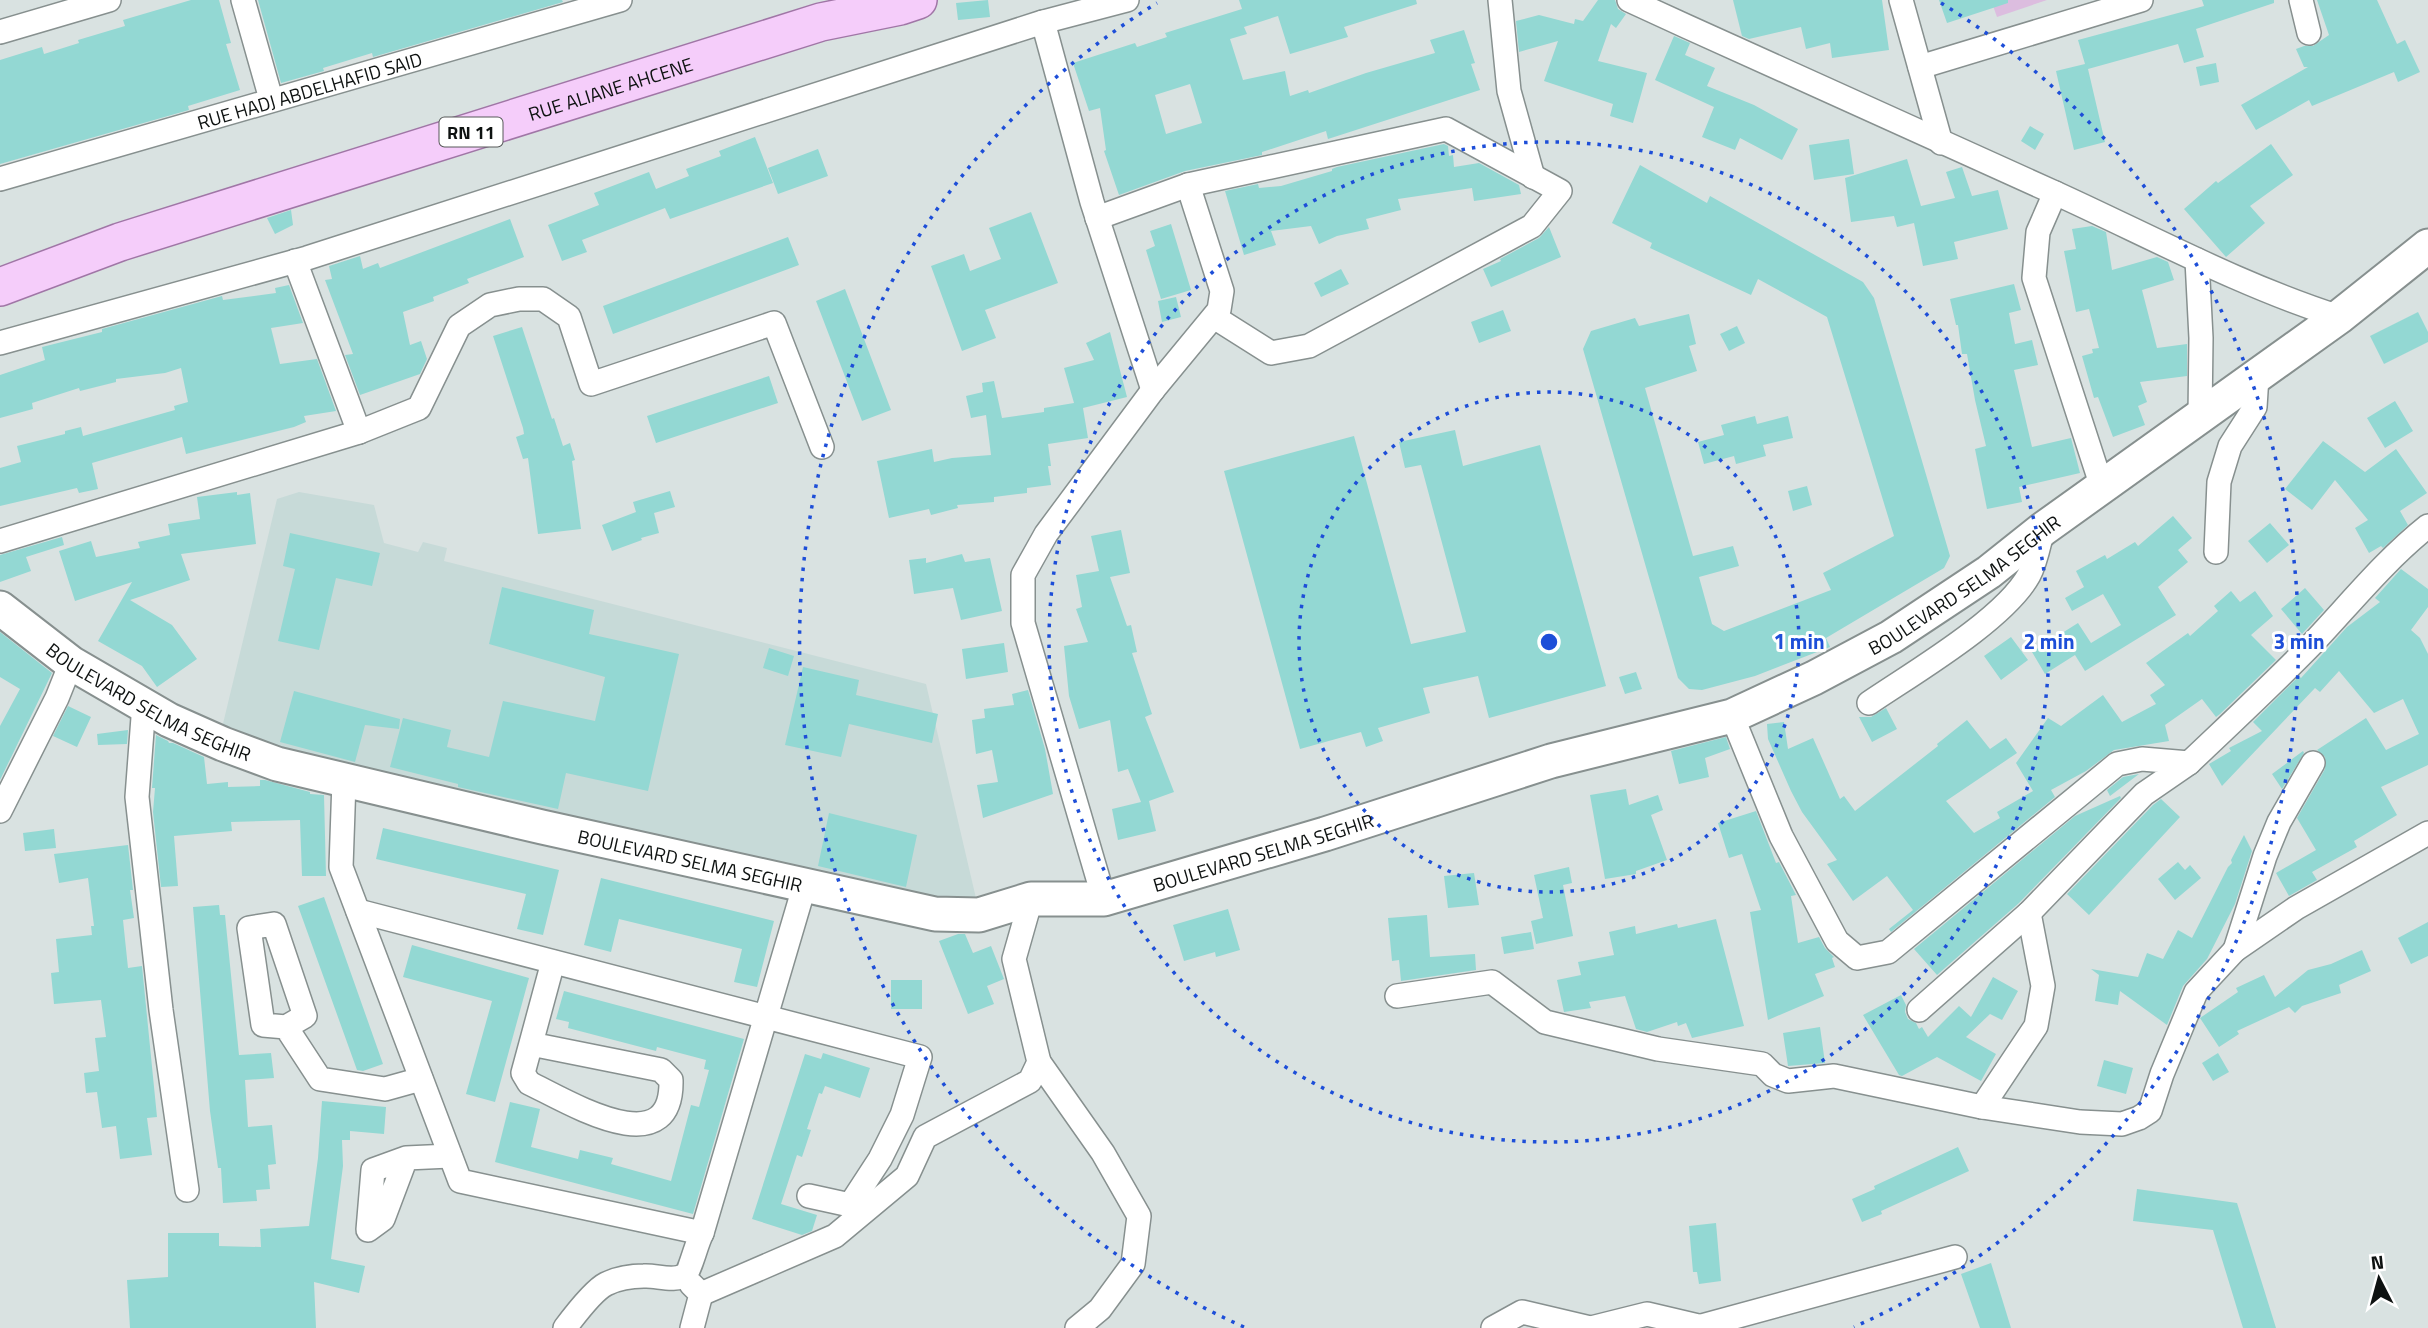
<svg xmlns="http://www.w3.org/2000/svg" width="2428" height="1328" font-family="'Titillium Web',sans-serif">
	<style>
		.built { fill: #c7dad8 }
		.green { fill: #dcbddf }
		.building { fill: #93d8d3; fill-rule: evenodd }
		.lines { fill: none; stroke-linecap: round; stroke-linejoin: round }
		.street-casing { stroke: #87908f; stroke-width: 26 }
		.secondary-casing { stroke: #87908f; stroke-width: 37 }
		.primary-casing { stroke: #a076a6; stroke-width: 40 }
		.street { stroke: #fff; stroke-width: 23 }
		.secondary { stroke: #fff; stroke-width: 33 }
		.primary { stroke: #f5cdfa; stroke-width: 37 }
		.ring { fill: none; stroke: #1d4ed8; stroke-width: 3.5; stroke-dasharray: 3.5 7 }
		.labels { text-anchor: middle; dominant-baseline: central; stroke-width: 6; stroke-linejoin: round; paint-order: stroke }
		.shield { fill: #fff; stroke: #565958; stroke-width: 2 }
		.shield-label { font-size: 18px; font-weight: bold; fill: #0e1211 }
		.street-label { font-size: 19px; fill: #0e1211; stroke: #fff }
		.centre { fill: #1d4ed8; stroke: #fff; stroke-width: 3.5 }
		.ring-label { font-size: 21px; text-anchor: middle; font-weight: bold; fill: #1d4ed8; stroke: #fff; stroke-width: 6; stroke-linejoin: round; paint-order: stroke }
	</style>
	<rect width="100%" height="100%" fill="#d9e2e1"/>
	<path class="built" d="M299,492L374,505L384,543L418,552L423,542L447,548L444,561L926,684L979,911L248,748L221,732L277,499Z"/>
	<path class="green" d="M1991,0H2047L1997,17Z"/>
	<path class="building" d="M191,0H219L231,43L226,44L240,90L188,106L189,110L0,164V60L42,47L44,54L79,43L78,40L125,26L123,20Z
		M258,0H562L563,2L373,57L372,53L323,68L324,71L281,83Z
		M988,0L990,17L958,20L956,3Z
		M1239,0H1416L1417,4L1344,27L1348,37L1290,54L1278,16L1244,27L1247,34L1230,39L1243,80L1285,71L1290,96L1308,90L1309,93L1366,73L1435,53L1430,40L1464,30L1475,63L1471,64L1480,90L1328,139L1326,131L1262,152V155L1185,171L1119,195L1104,151L1106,150L1100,108L1089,111L1073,63L1135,43L1137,47L1167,37L1165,33L1242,9ZM1190,84L1202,123L1166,134L1155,95Z
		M1598,0H1615L1618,9L1626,14L1616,28L1611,24L1598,61L1647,73L1633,123L1610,116L1613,104L1544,81L1558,41L1519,52L1516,21L1539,15L1574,24L1575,19L1583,21Z
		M1733,0H1882L1889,50L1832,58L1830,43L1806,49L1801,27L1749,39L1742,36Z
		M1939,0H2008V3L1947,23Z
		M2202,0H2274V3L2196,29L2204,57L2184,63L2178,44L2088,69L2105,142L2074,150L2056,71L2085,64L2078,40L2204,6Z
		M2317,0H2377L2397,44L2405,40L2420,72L2398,82L2394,72L2312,106L2309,100L2256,130L2241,105L2308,67H2304L2296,49L2304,46H2313L2329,35Z
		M1674,36L1690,43L1685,55L1715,68L1707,86L1754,105L1798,129L1782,160L1740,138L1735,150L1702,137L1714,107L1655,80Z
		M2216,63L2219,82L2200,86L2196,67Z
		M2030,126L2044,134L2035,150L2021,141Z
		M755,137L773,183L670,219L665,208L582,240L587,252L562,261L548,225L599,205L594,193L649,172L656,189L689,176L686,169L721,156L719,151Z
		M1849,139L1854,174L1814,180L1809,145Z
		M1444,144L1448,146L1449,156L1453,155L1454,167L1479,163L1519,185L1521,194L1474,201L1472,188L1398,199L1401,210L1366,219L1369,229L1337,236L1319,244L1311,226L1271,231L1276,245L1244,255L1225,191L1258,184L1259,188L1281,186L1332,171V169L1337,167Z
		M2271,144L2293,175L2250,206L2265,223L2226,257L2184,209L2216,181L2218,183Z
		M818,149L828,176L778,194L768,168Z
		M1907,159L1921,206L1955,198L1946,172L1962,167L1972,196L1998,190L2008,229L1954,242L1958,259L1923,266L1914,223L1897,227L1894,216L1851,222L1845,178Z
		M1640,165L1707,203L1710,196L1863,282L1874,298L1950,556L1944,568L1826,638L1830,647L1755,676L1702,690L1689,689L1678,678L1583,349L1591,331L1635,318L1639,326L1689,314L1696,344L1689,346L1697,371L1645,388L1693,556L1733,546L1739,566L1699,577L1712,624L1724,631L1831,590L1823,573L1894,536L1827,317L1758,279L1751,295L1650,248L1652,243L1612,223Z
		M291,210L293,225L275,234L267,218Z
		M1031,212L1058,283L985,310L996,338L962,351L931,266L964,254L970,271L1001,259L989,228Z
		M510,219L524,257L467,279L469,283L433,297L434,301L403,312L410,345L421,341L427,359L420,374L360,395L345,355L353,354L325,280L332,279L329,266L360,256L363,269L378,263L380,268Z
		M1171,224L1191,290L1161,299L1146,250L1155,246L1150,231Z
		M2092,226L2106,232L2112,270L2157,257L2168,262L2174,280L2142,290L2157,348L2187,344V376L2140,382L2147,402L2138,406L2145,425L2113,437L2098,397L2094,398L2082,356L2093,353L2092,349L2099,348L2089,309L2076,312L2064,251L2076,249L2072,229Z
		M1549,227L1561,257L1491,287L1483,269L1501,261L1500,259L1539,238Z
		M788,237L799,265L613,334L603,306Z
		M1341,269L1349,284L1321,297L1314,283Z
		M2014,284L2021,310L2009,313L2015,344L2032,340L2038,365L2014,370L2032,447L2071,438L2080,473L2019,487L2022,502L1987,509L1975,449L1986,446L1975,400L1967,354H1962L1958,325H1956L1950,299Z
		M289,285L303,323L271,328L280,364L317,359L336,411L304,416L306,422L294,427L186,454L182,437L92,463L98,489L79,493L77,488L0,506V468L21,462L17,446L65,434V431L81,427L83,436L175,410L174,406L188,402L181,368L165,373L116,379V382L80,391L79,388L32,403L33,409L0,418V375L45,360L42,347L102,332V329L222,296L223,300L276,293L275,288Z
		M845,289L891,410L862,421L816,301Z
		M1176,297L1181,317L1162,322L1158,301Z
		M1503,310L1511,331L1479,343L1471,322Z
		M2418,312L2428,332V342L2384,364L2370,336Z
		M1737,326L1745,343L1729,351L1720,334Z
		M522,327L552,419L554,418L563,446L570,443L575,460L572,461L581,529L538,534L528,458L523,459L516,437L524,434L523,428L493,336Z
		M1110,332L1127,397L1083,408L1088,438L1048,444L1051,466H1048L1051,485L1027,488V493L994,497V502L957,505L958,508L931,515L929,509L889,518L877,461L932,449L934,462L952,458L991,455L986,415L971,418L966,396L983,392L982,383L994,381L1002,418L1044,412V408L1074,403L1064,368L1094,360L1086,343Z
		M769,376L778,403L656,443L647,416Z
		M2395,401L2413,431L2385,448L2367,418Z
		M1755,416L1757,424L1788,416L1793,438L1763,445L1766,456L1736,464L1734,456L1704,464L1698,442L1724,435L1721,425Z
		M1455,430L1463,466L1540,445L1606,686L1489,718L1478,676L1423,688L1430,713L1378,728L1383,741L1366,747L1361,732L1300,749L1224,471L1354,436L1411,644L1466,632L1421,465L1405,468L1399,442Z
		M2323,441L2365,472L2396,449L2427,493L2400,511L2408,525L2383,548L2381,546L2369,553L2355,528L2368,520L2335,480L2312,510L2285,489Z
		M1807,486L1812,505L1793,511L1788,491Z
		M670,491L675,507L654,513L659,533L641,538L642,540L612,551L602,525L636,512L633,502Z
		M237,492V495L250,493L256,544L181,554L190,580L130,600L172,625L197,659L157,687L142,666L98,641L132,582L75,601L59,551L91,541L96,557L140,548L138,542L170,535L168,524L200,519L197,497Z
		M2173,516L2192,538L2178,550L2188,562L2158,587L2176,615L2085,671L2075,655L2045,674L2032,652L2078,623L2091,643L2121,625L2103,594L2072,611L2065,598L2084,587L2076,571L2105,555L2107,559L2135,542L2138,546Z
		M2270,523L2289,545L2267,563L2248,541Z
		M1121,530L1130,573L1110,577L1127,626L1131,625L1137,652L1132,653L1152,714L1145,717L1174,792L1149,801L1156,831L1118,840L1112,809L1141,802L1128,769L1118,772L1110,720L1079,729L1069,696L1064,646L1088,642L1076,609L1082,607L1076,575L1099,571L1091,536Z
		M290,533L380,553L372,586L336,578L319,650L278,641L295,569L283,566Z
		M62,537L64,545L26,557L31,571L0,582V555Z
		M962,554L965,562L990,558L1002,611L961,620L953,588L914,594L909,560L926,558V563Z
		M2401,569L2428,589V607L2411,630L2420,638L2428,654V765L2381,787L2397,815L2354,841L2357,847L2312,872L2317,880L2289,896L2276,873L2316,850L2297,818L2325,769V757L2317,750L2366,718L2386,750L2419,734L2403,699L2374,713L2339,671L2320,692L2315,688L2222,786L2209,764L2231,751L2229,748L2262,731L2253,722L2299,676L2301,678L2347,627L2380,602L2375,598Z
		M502,587L594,610L589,634L679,654L648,791L566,773L558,809L458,787V784L390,767L403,718L451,730L447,747L489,757L503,701L595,721L605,677L489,644Z
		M2305,588L2324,610L2302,634L2281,609Z
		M2231,591L2240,602L2255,591L2273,616L2251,635L2276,660L2220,714L2216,717L2202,699L2165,725L2169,741L2114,750L2086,771L2051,790L2055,797L1891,932L1889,929L1913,910L1887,876L1853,901L1827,864L1837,860L1802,812L1791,791L1768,739L1767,724L1784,722L1788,749L1813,738L1840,799L1844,796L1855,811L1938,746L1937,744L1967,720L1990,749L2006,738L2017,753L1946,801L1974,833L2000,818L1997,812L2033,791L2016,763L2048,718L2061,726L2103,695L2122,722L2156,704L2150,695L2165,685L2146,663L2188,633L2190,636L2218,611L2214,606Z
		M0,632L52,673L0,780V726L20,689L0,677Z
		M2011,637L2028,660L2001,680L1984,656Z
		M1004,643L1008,672L966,679L962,649Z
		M769,648L794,656L788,676L763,668Z
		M803,667L859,680L856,695L938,714L932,743L849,724L841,757L785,745Z
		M1636,672L1642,689L1625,694L1619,677Z
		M1028,690L1045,749L1053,794L983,818L977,785L998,782L992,750L976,754L972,720L985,718L984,709L1014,705L1012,694Z
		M294,691L400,719L399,729L365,725L355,762L280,742Z
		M68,706L91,717L77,747L53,736Z
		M1886,708L1897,729L1872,742L1859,717H1871Z
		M128,730L127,744L98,745L97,734Z
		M156,735L168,741L169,743H173L204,757L207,784L228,782V787L260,786V780H265L310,792V794L324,795L326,876H302L300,820L231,822L232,831L174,836L178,886L161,887L153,812L155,788H152Z
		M1726,737L1730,749L1705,758L1709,777L1679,784L1671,751Z
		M2303,751L2304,753L2282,789L2272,774Z
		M2139,774L2110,796L2107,790L2123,777Z
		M1626,789L1629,805L1658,795L1663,810L1651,815L1667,860L1636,871V874L1605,879L1590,795Z
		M2120,796L2121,798L2019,903L1937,975L1914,949L2075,816Z
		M2161,799L2180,817L2089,915L2067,894L2153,805Z
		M1756,811L1776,863L1779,862L1796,895L1791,896L1798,943L1819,937L1825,948L1834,957L1832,958L1835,967L1815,974L1824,996L1768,1020L1750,912L1761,910L1742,854L1729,858L1718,823Z
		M829,813L917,835L906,887L818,866Z
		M383,828L559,870L543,935L517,929L526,894L376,859Z
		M54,829L56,848L25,851L23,833Z
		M2244,835L2252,851L2235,904L2207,959L2183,986L2167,1025L2120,991L2118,1005L2095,1001L2099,975L2091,969L2138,977L2147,953L2163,959L2178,930L2192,938L2228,867L2232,863L2231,860Z
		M128,845L133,890H130L134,918L123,920L128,968L142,966L157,1117L147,1118L152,1155L120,1159L116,1126L102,1128L97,1092L86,1093L84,1073L99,1071L95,1038L106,1037L101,1000L54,1004L51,973L59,972L56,939L92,935L91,926H94L88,878L59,883L54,854Z
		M2178,862L2185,870L2190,865L2201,878L2175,900L2158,879Z
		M1569,867L1572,883L1563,885L1573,936L1536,944L1531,921L1543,918L1534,875Z
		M1474,873L1479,905L1448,908L1444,876Z
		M601,878L774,921L757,987L734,982L742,949L619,919L611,952L584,945Z
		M324,897L383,1064L363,1071L357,1070L298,906Z
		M219,905L220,915H225L239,1055L271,1053L274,1078L245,1080L248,1127L272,1125L276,1164L268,1165L270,1189L256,1190L257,1201L223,1203L221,1168H218L210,1111L193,907Z
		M1228,909L1240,950L1216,957L1215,952L1184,961L1173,925Z
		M1427,915L1430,957L1475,954L1476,970L1401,981L1399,960L1392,961L1388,918Z
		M1716,919L1744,1026L1692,1038L1686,1023L1678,1026L1677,1022L1647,1032L1636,1029L1625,996L1589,1002L1591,1008L1564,1012L1557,980L1581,975L1578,962L1614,955L1609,932L1635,926L1636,934L1677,924L1678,928Z
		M2428,922V956L2411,964L2398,938Z
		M1531,932L1534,949L1504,954L1501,937Z
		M958,934H965L973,953L991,946L1004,979L987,986L994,1004L968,1014L939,941Z
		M412,945L529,978L495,1102L466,1094L492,1001L403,977Z
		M2362,950L2371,971L2339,985L2341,993L2302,1006L2295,1013L2289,1007L2237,1031L2239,1034L2219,1047L2200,1018L2238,992L2236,988L2264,975L2275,997L2308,970L2331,964Z
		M1993,977L2018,991L2002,1020L1990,1014L1966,1037L1996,1054L1981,1081L1937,1057L1902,1076L1899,1075L1863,1015L1901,995L1906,1005L1905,1012L1908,1019L1916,1023L1919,1029L1922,1027L1928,1037L1959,1006L1971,1017Z
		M891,980H922V1009H891Z
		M564,991L744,1039L693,1214L495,1162L510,1102L540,1109L531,1147L578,1159L580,1150L613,1158L611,1164L671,1181L691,1105L699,1107L709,1070L704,1069L706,1060L657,1047L656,1051L568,1028L569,1022L556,1019Z
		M1820,1027L1825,1063L1788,1066L1783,1033Z
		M823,1053L870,1068L860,1098L825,1086L822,1094L819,1093L807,1129L811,1130L802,1157L797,1155L781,1204L817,1215L812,1231L802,1235L752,1219L805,1054L821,1059Z
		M2218,1053L2229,1072L2213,1081L2202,1063Z
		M2104,1060L2133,1068L2126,1094L2097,1086Z
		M322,1101L386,1107L384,1134L350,1131V1140H342L343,1166L331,1259L365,1266L359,1293L314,1282L316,1328H130L127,1280L168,1277V1233H219V1246L261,1247L260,1229L309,1226L318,1158Z
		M1958,1147L1969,1171L1881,1211L1882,1214L1862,1222L1852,1199L1875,1189L1874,1186Z
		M2137,1189L2237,1203L2276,1328H2243L2213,1230L2133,1221Z
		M1716,1223L1721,1281L1699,1284L1697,1272H1693L1689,1226Z
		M1991,1263L2011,1328H1980L1961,1274Z"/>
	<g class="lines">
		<g class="street-casing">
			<g id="street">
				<path d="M243,0L271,99"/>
				<path d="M1500,0L1509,91L1533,177"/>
				<path d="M1629,0C1770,65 1912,128 2053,192C2148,235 2239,285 2339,317"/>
				<path d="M1901,0L1941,143"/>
				<path d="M2301,0L2309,33"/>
				<path d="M1043,22L1092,202L1153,390"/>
				<path d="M0,32L109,0"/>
				<path d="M1920,67L2141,0"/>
				<path id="s1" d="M0,179L620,0"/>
				<path d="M2055,193L2038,232L2034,278L2102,487"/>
				<path d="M1097,218L1188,185L1446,129L1560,191L1532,226L1309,346L1271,353L1214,317"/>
				<path d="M2197,260L2201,338L2200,416"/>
				<path d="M295,261L359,432"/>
				<path d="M0,343L307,258L1043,22L1127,0"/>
				<path d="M0,541L359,432L419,408L459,326L490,305L519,299H543L569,317L591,384L774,323L822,447"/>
				<path d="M2216,552L2219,482L2230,446L2255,407L2257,376"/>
				<path d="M1869,703C1913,673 2004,620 2029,575C2036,562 2039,544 2043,529"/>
				<path d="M144,704L137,797L161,1010L187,1190"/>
				<path d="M1732,716L1781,836L1837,941L1857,958L1888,952L2117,764L2142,759L2189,763L2144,794L2029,913L1919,1010"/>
				<path d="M2189,763C2230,724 2272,685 2312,644C2350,604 2384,561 2428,526"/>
				<path d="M344,781L341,867L460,1181L702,1233L805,884"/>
				<path d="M0,811L57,698L71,663"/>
				<path d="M1104,899L1023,623V575L1046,534L1153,390L1219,310L1222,291L1188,185"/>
				<path d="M358,911L920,1057L902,1115L880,1159L850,1205L809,1196"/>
				<path d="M2235,950L2265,856L2279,822L2313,763"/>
				<path d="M1397,996L1492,982L1545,1022L1658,1049L1762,1064L1773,1075L1788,1081L1834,1076L1982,1107L2080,1122L2122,1124L2139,1118L2150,1111L2162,1074L2196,992L2235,950L2296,908L2428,833"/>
				<path d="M286,1027L305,1016L274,924L249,928L263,1025L286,1027L320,1079L385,1089L421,1079"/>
				<path d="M531,1044L661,1070L671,1080C673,1167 567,1101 529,1083L523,1073L553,962"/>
				<path d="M1039,1062L1103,1153L1139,1216L1133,1264L1100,1309L1077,1328"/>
				<path d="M1982,1107L2036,1026L2043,986L2029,913"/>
				<path d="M406,1158L383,1219L368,1230L373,1170L406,1158L450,1156"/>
				<path d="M691,1284L701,1294L692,1328"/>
				<path d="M701,1294L835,1236L907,1176L925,1137L1030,1081L1039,1062L1014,959L1031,899"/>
				<path d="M565,1328C574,1316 594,1290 606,1284C618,1278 630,1276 644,1276C657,1275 675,1283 686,1274C690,1270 697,1242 702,1233"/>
				<path d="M1493,1328L1522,1312L1590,1328"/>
				<path d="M1591,1328L1647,1314L1698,1326"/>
				<path d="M1694,1328L1955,1257"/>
			</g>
		</g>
		<g class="secondary-casing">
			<g id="secondary">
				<path id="s2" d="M0,608L71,663L169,720L223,744L277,764L542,827L935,914L979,915L1031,899H1104L1325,834L1551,761L1732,716L1814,678L1891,637L1989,572L2043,529L2339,317L2428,246"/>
			</g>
		</g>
		<g class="primary-casing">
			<g id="primary">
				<path id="s3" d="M0,287L120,242L821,22L900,6L918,0"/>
			</g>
		</g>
		<use href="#street" class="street"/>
		<use href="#secondary" class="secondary"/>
		<use href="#primary" class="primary"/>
	</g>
	<g class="ring">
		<circle cx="1549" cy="642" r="250"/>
		<circle cx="1549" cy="642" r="500"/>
		<path d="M1244 1327A750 750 0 0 1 1157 3M1941 3A750 750 0 0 1 1854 1327"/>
	</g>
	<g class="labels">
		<rect class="shield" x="439.5" y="117.5" width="63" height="29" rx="5"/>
		<g class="shield-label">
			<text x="471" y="132">RN 11</text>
		</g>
		<g class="street-label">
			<text stroke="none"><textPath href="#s3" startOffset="642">RUE ALIANE AHCENE</textPath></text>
			<text stroke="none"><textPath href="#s1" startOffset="322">RUE HADJ ABDELHAFID SAID</textPath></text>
			<text stroke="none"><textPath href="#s2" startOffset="2088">BOULEVARD SELMA SEGHIR</textPath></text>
			<text stroke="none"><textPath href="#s2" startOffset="177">BOULEVARD SELMA SEGHIR</textPath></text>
			<text stroke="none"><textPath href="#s2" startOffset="1332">BOULEVARD SELMA SEGHIR</textPath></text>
			<text stroke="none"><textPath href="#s2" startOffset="744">BOULEVARD SELMA SEGHIR</textPath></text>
		</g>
	</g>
	<circle cx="1549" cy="642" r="10" class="centre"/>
	<g class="ring-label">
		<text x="1799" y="649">1 min</text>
		<text x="2049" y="649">2 min</text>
		<text x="2299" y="649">3 min</text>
	</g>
	<g transform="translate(2379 1279) rotate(354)" stroke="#ffffff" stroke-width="5" paint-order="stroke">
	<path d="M0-5L12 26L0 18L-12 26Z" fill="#0e1211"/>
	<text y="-10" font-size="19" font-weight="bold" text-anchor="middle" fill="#0e1211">N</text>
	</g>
</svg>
